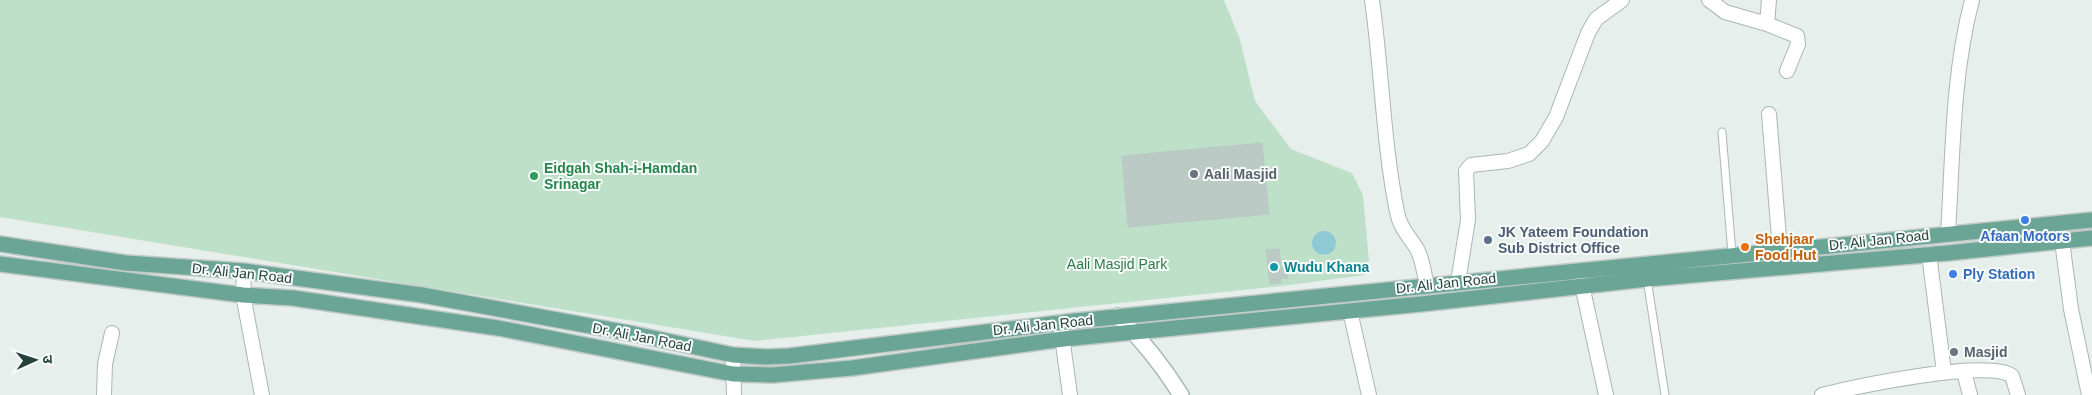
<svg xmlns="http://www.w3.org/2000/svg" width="2092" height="395" font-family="Arial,'Noto Sans Devanagari',sans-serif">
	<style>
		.green { fill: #bfe0c8; fill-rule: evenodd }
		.water { fill: #8ec9d4 }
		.building { fill: #bbcac4; stroke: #b8c9c2 }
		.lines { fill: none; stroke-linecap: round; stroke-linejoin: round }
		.service-casing { stroke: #a8b8b2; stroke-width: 9 }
		.minor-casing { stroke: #a8b8b2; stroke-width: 16 }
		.secondary-casing { stroke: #a4bbb3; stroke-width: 18 }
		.primary-casing { stroke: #c2cac8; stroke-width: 18 }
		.service { stroke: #fff; stroke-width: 7 }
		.minor { stroke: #fff; stroke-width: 14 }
		.secondary { stroke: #fff; stroke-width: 15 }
		.primary { stroke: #6aa596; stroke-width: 15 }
		.worship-dot { fill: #6b7280; stroke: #f7fbf9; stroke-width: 2 }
		.leisure-dot { fill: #2e9e5b; stroke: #f7fbf9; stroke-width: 2 }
		.shop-dot { fill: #3f7fe0; stroke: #f7fbf9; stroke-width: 2 }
		.service-dot { fill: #5c6f8a; stroke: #f7fbf9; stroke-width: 2 }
		.food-dot { fill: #e8710a; stroke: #f7fbf9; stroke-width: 2 }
		.culture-dot { fill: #0f9aa8; stroke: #f7fbf9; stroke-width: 2 }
		.labels { text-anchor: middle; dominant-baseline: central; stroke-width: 4; stroke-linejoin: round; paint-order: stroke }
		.leisure-label { font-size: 14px; font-weight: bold; fill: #27864d; stroke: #f7fbf9; text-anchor: start }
		.worship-label { font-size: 14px; font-weight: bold; fill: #5b616d; stroke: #f7fbf9; text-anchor: start }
		.service-label { font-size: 14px; font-weight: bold; fill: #4e5e75; stroke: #f7fbf9; text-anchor: start }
		.shop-label { font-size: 14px; font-weight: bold; fill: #366cbe; stroke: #f7fbf9 }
		.food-label { font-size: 14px; font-weight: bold; fill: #c56008; stroke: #f7fbf9; text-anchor: start }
		.street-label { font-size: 14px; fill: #24423a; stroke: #f7fbf9 }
		.park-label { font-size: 14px; fill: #2d7a4b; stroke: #f7fbf9 }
		.culture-label { font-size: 14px; font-weight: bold; fill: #0d838f; stroke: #f7fbf9; text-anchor: start }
	</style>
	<rect width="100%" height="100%" fill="#e6efeb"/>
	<path class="green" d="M0,0H1224L1240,40L1255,101L1291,149L1352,173L1363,195L1369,262L1363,263L1365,275L1281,286L755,341L0,217ZM1262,143L1269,214L1128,226L1122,156ZM1320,232L1337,245L1330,254L1323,256L1313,249L1312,241ZM1279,249L1281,267L1287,266L1288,278L1281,279V283L1270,284L1266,250Z"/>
	<path class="water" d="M1312 243a12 12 0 1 1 24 0a12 12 0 1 1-24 0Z"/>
	<path class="building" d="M1262,143L1269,214L1128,227L1122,156Z
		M1279,249L1281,267L1287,266L1288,278L1281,279V283L1270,284L1266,250Z"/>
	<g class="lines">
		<g class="service-casing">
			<path id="service" d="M1722,132L1732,254
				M1647,279L1665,395"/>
		</g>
		<g class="minor-casing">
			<path id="minor" d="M1372,0C1382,71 1383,142 1397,212C1400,228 1409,236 1417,249C1423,260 1424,274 1427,286
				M1709,0L1725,12L1767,24
				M1769,0L1767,24L1797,36L1798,44L1787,71
				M1769,114L1780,250
				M1948,233C1953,156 1952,76 1972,0
				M2062,241L2071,309L2089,395
				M1929,254L1944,372
				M244,271L243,295L262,395
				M1580,276L1606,395
				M1458,282L1468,220L1466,171L1471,165L1508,161L1529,154L1542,141L1556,117L1588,33L1596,19L1622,0
				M1350,311L1369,395
				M1060,322L1070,395
				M733,355L734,395
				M1964,372L1970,395
				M104,395L105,364L112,333
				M1822,395C1854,387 1989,358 2012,376L2018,395"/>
		</g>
		<g class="secondary-casing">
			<path id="secondary" d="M1118,316C1142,340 1163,366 1181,395"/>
		</g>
		<g class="primary-casing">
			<path id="primary" d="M0,244L126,263L244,271L422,295L634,334L733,355L766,357L789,356L1075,321L2092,220
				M0,264L243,295L293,298L498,328L733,374L773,375L852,368L1063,339L1421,304L1647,279L1948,253L2092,238"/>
		</g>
		<use href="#service" class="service"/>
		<use href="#minor" class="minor"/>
		<use href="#secondary" class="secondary"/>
		<use href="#primary" class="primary"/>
	</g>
	<g class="worship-dot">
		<circle cx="1194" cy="174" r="5"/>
		<circle cx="1954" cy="352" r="5"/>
	</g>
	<circle class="leisure-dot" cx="534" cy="176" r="5"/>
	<g class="shop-dot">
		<circle cx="2025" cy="220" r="5"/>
		<circle cx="1953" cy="274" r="5"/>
	</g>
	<circle class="service-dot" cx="1488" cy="240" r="5"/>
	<circle class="food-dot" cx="1745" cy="247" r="5"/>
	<circle class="culture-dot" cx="1274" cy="267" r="5"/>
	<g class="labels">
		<g class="leisure-label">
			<text x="544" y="168">Eidgah Shah-i-Hamdan<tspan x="544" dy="16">Srinagar</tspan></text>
		</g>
		<g class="worship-label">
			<text x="1204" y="174">Aali Masjid</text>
			<text x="1964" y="352">Masjid</text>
		</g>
		<g class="service-label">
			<text x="1498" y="232">JK Yateem Foundation<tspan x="1498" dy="16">Sub District Office</tspan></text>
		</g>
		<g class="shop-label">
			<text x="2025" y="236">Afaan Motors</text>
			<text x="1963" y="274" text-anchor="start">Ply Station</text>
		</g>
		<g class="food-label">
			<text x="1755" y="239">Shehjaar<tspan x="1755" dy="16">Food Hut</tspan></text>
		</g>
		<g class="street-label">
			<text transform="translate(1879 240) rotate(-6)">Dr. Ali Jan Road</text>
			<text transform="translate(242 273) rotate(6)">Dr. Ali Jan Road</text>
			<text transform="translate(1446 283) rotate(-6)">Dr. Ali Jan Road</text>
			<text transform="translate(1043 325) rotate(-6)">Dr. Ali Jan Road</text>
			<text transform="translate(642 337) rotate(11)">Dr. Ali Jan Road</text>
		</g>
		<g class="park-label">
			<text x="1117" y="264">Aali Masjid Park</text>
		</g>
		<g class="culture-label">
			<text x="1284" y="267">Wudu Khana</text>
		</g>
	</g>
	<g transform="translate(35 360) rotate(87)" stroke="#f7fbf9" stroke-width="4" paint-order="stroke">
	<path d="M0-4L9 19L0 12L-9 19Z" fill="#24423a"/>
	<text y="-8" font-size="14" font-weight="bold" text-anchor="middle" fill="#24423a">उ</text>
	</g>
</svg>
